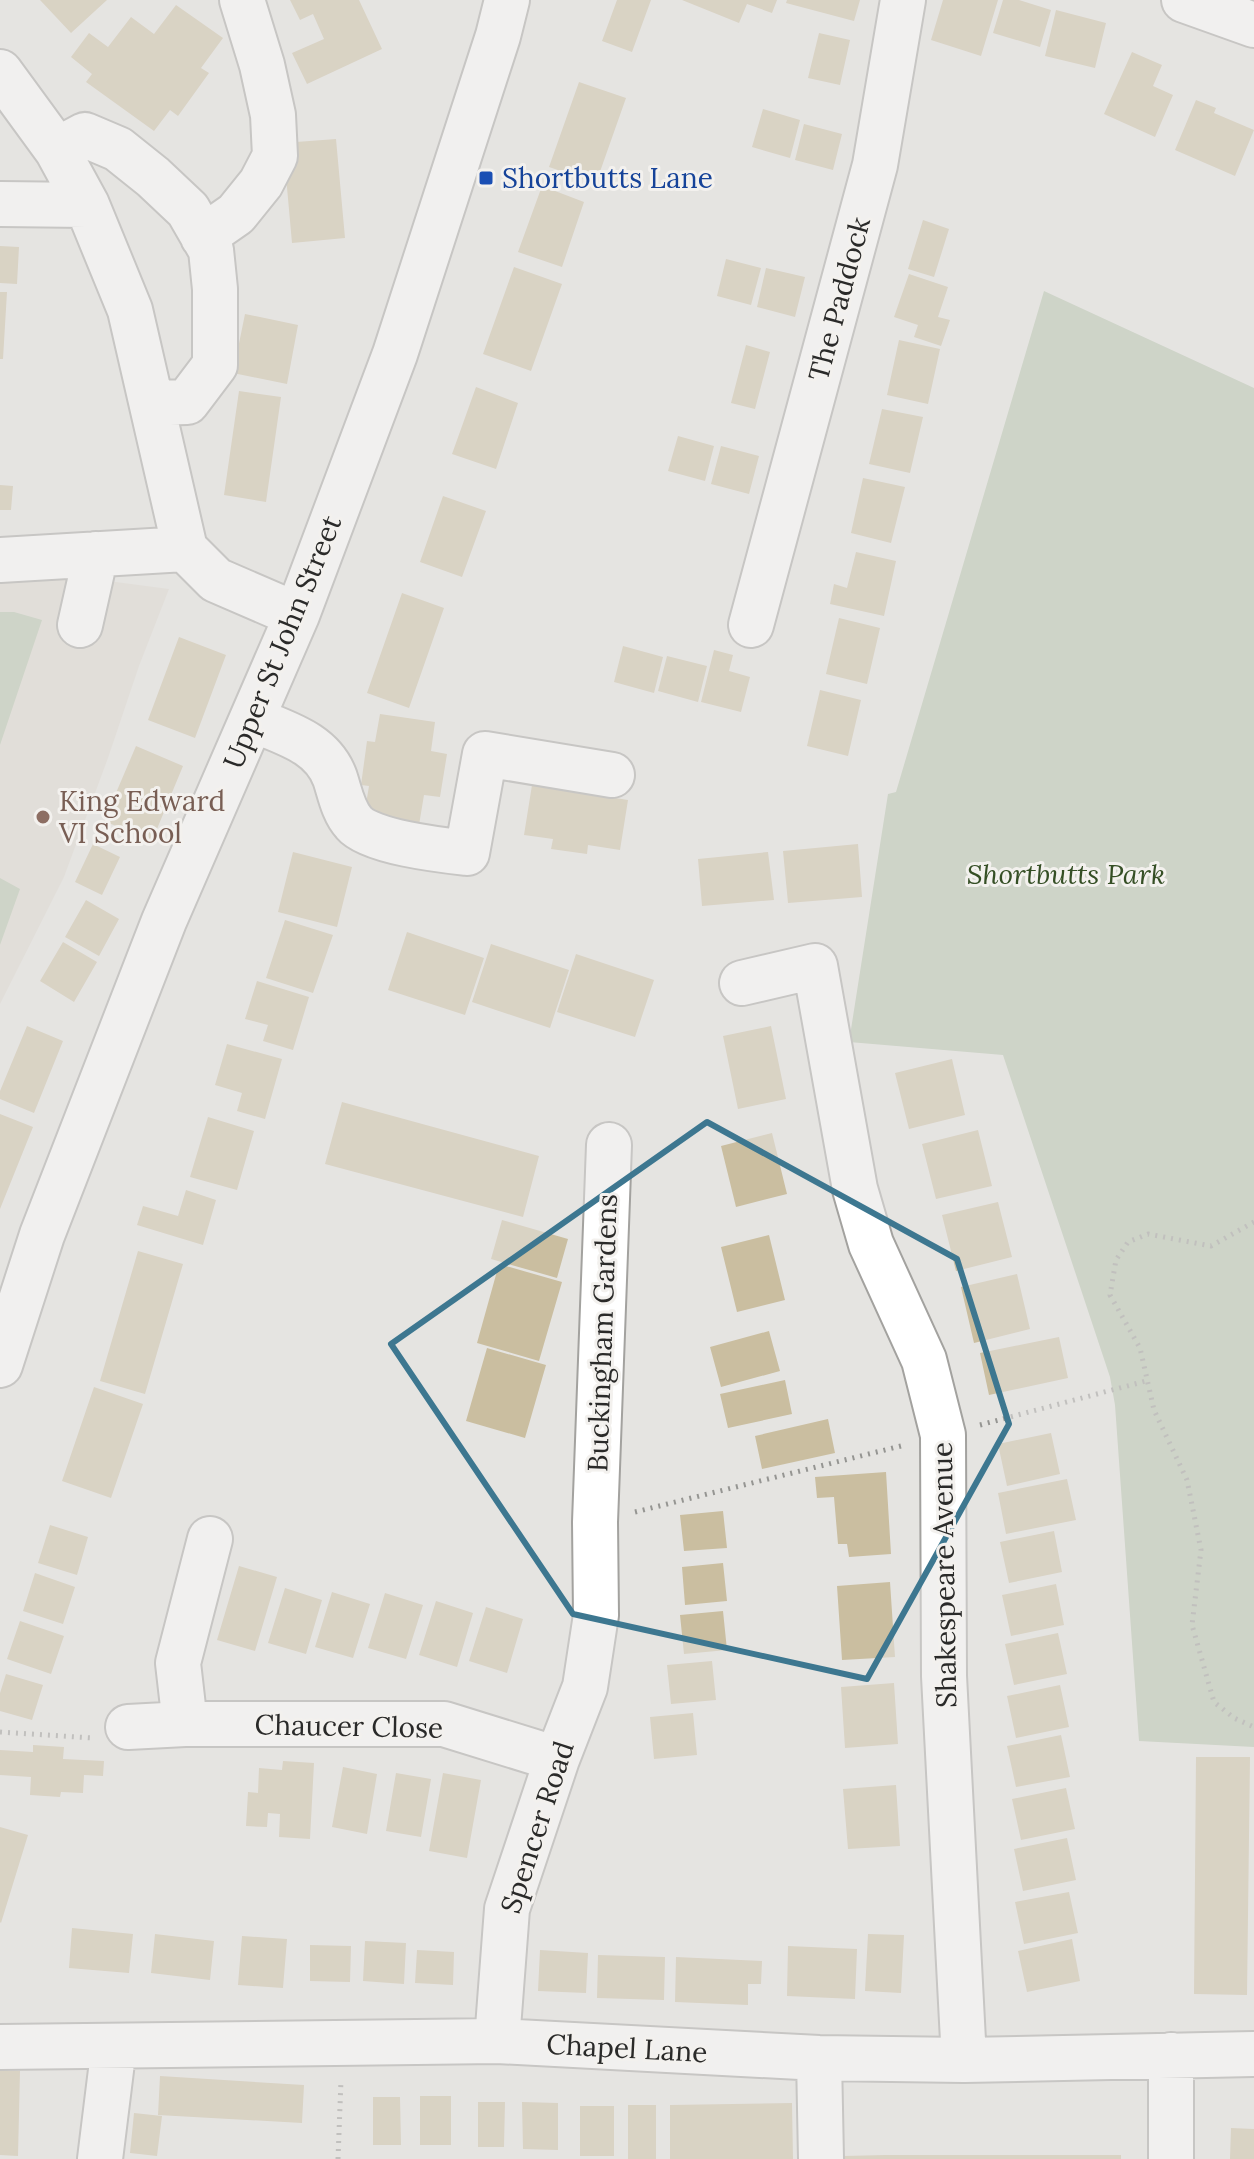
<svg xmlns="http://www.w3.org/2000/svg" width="1254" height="2159" font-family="Lora,serif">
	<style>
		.built { fill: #dcd8ce }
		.green { fill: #b1c1a8 }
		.building { fill: #cabea0 }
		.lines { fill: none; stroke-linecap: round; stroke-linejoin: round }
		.minor-casing { stroke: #a3a29f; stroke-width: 48 }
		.path { stroke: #959592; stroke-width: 5; stroke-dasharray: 2 6; stroke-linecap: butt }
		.minor { stroke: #fff; stroke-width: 44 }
		.marked { fill: none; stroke: #3d7790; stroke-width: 6; stroke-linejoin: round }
		.transit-dot { fill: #1a4fb4; stroke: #f3f1ee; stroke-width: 3 }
		.education-dot { fill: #8d6e63; stroke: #f3f1ee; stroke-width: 3 }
		.labels { text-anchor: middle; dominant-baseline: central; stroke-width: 6; stroke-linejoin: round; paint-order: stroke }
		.transit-label { font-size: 28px; fill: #164399; stroke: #f3f1ee; text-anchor: start }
		.street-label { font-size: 28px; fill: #2a2a29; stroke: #f3f1ee }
		.education-label { font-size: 28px; fill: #785e54; stroke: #f3f1ee; text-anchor: start }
		.park-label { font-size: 28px; font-style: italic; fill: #354f25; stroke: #f3f1ee }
	</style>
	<rect width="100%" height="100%" fill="#e5e4e1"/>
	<path class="built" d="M63,575L169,589L139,666L108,758L64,877L0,1004V580Z"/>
	<path class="green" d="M1044,291L1254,388V1747L1139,1741L1115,1405L1110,1377L1003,1055L849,1042L888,794L896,792Z
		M0,612H14L42,620L0,745Z
		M0,878L20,889L0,945Z"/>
	<path class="building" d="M40,0H107L71,33Z
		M290,0H359L382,49L307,84L292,53L324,39L313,14L300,20Z
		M617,0H651L632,52L602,41Z
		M682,0H777L772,13L747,4L739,23Z
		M787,0H860L854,21L786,3Z
		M943,0H998L981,56L931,40Z
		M1003,0H1019L1051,10L1040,47L993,33Z
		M176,5L223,38L201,68L209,73L178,116L170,110L154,131L86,82L92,74L71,57L89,33L108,47L131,17L154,34Z
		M1056,10L1106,23L1095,68L1045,56Z
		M819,33L850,40L840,85L808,78Z
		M1132,52L1162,65L1153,86L1173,95L1155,137L1104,114Z
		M579,82L626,98L596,183L549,167Z
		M1196,100L1216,108L1214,113L1254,130L1235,176L1175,150Z
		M763,109L800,120L790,158L752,147Z
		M804,124L842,134L833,170L795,160Z
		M336,139L345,238L292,243L283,143Z
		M542,186L584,202L562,267L518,252Z
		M923,220L949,229L934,277L908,269Z
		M0,246L19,247L17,284L0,283Z
		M726,259L761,268L751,305L717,296Z
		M514,267L562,284L531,371L483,354Z
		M766,268L805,277L795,317L757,307Z
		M909,274L948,287L938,317L950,320L941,346L914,337L918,325L894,317Z
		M0,292H7L3,359H0Z
		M245,314L298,325L287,384L233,373Z
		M899,340L940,349L928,404L887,395Z
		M746,345L770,352L755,409L731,403Z
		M476,387L518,403L496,469L452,454Z
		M239,391L281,397L266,502L224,495Z
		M882,409L923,417L910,473L869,464Z
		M678,436L714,446L705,481L668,471Z
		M721,446L759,456L749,494L711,484Z
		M863,478L905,487L891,543L851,533Z
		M0,485L13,486L11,510H0Z
		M443,496L486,511L462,577L420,562Z
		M856,552L896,561L884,616L830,604L834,584L847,588Z
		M402,593L444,608L409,708L367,693Z
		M839,618L880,628L867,684L826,674Z
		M179,637L226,655L195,738L148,720Z
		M623,646L663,657L654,693L614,682Z
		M714,650L733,655L729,671L750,677L741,712L701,702Z
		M667,656L707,666L698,702L658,691Z
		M820,690L861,700L848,756L807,746Z
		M380,714L435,722L431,751L447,754L440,797L424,795L419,825L364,816L369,786L361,785L367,741L375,742Z
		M136,746L183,766L152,841L104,821Z
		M562,782L598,788L597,795L628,800L620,850L588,845L587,854L551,849L553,839L524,835L532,785L560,790Z
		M93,844L120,857L102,895L75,882Z
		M858,844L862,897L788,903L783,851Z
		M293,852L352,867L337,927L278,912Z
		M768,852L774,900L702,906L698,859Z
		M86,900L119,919L99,956L65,937Z
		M285,920L333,935L313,993L266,978Z
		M407,932L484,958L465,1015L388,990Z
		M63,942L97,962L74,1002L40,981Z
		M491,944L569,970L550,1028L472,1002Z
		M576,954L654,980L635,1037L557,1012Z
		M257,981L309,997L293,1050L263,1041L268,1025L245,1019Z
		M27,1026L63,1041L34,1113L0,1099V1091Z
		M771,1026L786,1099L738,1109L723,1036Z
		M227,1044L282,1059L265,1119L237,1111L242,1093L215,1085Z
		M952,1059L965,1115L909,1129L895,1073Z
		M342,1102L539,1156L523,1217L325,1164Z
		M0,1114L33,1127L0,1209Z
		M208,1117L254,1131L237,1190L190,1177Z
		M978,1130L992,1186L936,1199L922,1144Z
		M772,1133L787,1194L736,1207L721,1146Z
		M186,1190L216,1200L203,1245L137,1225L143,1206L178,1216Z
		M998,1202L1012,1257L956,1271L942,1215Z
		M502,1220L568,1239L557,1278L491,1259Z
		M769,1235L785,1300L737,1312L721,1247Z
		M138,1251L183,1264L145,1394L100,1381Z
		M499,1264L562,1282L539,1361L477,1343Z
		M1017,1274L1030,1329L974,1343L961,1287Z
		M769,1331L780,1371L721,1387L710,1347Z
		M1059,1337L1068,1378L989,1395L980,1353Z
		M487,1348L546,1365L525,1438L466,1421Z
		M785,1380L792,1414L728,1428L720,1394Z
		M94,1387L143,1404L111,1498L62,1481Z
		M828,1419L835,1453L762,1469L755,1436Z
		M1051,1433L1060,1474L1007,1486L998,1444Z
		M886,1472L891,1554L849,1557L847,1544H838L834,1497L817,1498L815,1477Z
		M1067,1479L1076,1520L1006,1534L998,1493Z
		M723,1511L727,1548L684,1551L680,1515Z
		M50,1525L88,1537L77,1575L38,1563Z
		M1054,1531L1062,1572L1009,1583L1000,1542Z
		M723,1563L727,1601L685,1605L682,1567Z
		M239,1566L277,1577L255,1651L217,1640Z
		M35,1573L75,1587L63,1624L23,1611Z
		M890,1582L895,1657L842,1660L837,1586Z
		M1056,1584L1064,1625L1011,1636L1002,1595Z
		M285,1588L322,1600L306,1654L268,1643Z
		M332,1592L370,1604L353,1658L315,1647Z
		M385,1593L423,1605L406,1659L368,1648Z
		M436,1601L473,1613L457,1667L419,1655Z
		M486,1607L523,1619L507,1673L469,1661Z
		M723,1611L727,1650L684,1654L680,1615Z
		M20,1621L64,1636L51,1674L7,1659Z
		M1058,1633L1067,1674L1014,1685L1005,1644Z
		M712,1661L716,1700L671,1704L667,1665Z
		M6,1674L43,1685L32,1720L0,1711V1693Z
		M894,1683L898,1744L845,1748L841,1687Z
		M1060,1685L1069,1727L1016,1738L1007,1696Z
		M693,1713L697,1755L654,1759L650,1717Z
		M1061,1735L1070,1777L1016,1787L1007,1746Z
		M33,1745L64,1747L63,1759L104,1761L103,1776L84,1775L83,1793L61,1792L60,1797L30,1795L31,1777L0,1775V1750L33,1752Z
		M1196,1757H1250L1247,1995L1194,1994Z
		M283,1761L314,1763L310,1839L279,1837L280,1814L268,1813L267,1827L246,1826L248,1792L258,1793L259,1768L282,1770Z
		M343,1767L377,1774L367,1834L332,1827Z
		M396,1773L431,1779L421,1837L386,1831Z
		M443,1773L481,1780L467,1858L429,1851Z
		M896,1785L900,1846L848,1849L843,1789Z
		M1066,1788L1075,1829L1021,1840L1012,1799Z
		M0,1827L28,1835L1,1923L0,1922Z
		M1067,1838L1076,1880L1023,1891L1014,1849Z
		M1069,1892L1078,1933L1024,1944L1015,1902Z
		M72,1928L133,1934L129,1973L69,1968Z
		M155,1934L214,1941L210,1980L151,1973Z
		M868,1934L904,1935L901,1993L865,1991Z
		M242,1936L287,1939L283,1988L238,1985Z
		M1072,1939L1080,1981L1027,1992L1018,1951Z
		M365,1941L406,1943L404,1984L363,1981Z
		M310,1945L351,1946L350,1982L310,1981Z
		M788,1946L857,1949L855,1999L787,1996Z
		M417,1950L454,1952L453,1985L415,1983Z
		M540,1950L588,1953L586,1993L538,1991Z
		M598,1955L665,1957L664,2000L597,1998Z
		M676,1957L762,1961L761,1984H748V2005L675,2002Z
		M0,2071H20L18,2156L0,2155Z
		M160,2076L304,2085L302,2123L158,2115Z
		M420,2096H451V2145H420Z
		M373,2097H400L401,2145H373Z
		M478,2102H505L504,2147H478Z
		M522,2102L558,2103V2150L523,2149Z
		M792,2103L793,2159H670V2105Z
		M628,2105H656V2159H628Z
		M580,2106H614V2156H580Z
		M134,2113L162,2116L157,2156L130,2153Z
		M1231,2128L1254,2129V2159H1230Z
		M885,2155H1121V2159H844V2156Z"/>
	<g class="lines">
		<g class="minor-casing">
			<path id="minor" d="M1184,0L1254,25
				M0,72L57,150L87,205L130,310L185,549L216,580L297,615
				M57,150L85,135L118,149L153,177L188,210L211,250L215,289V365L187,402L152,403
				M0,204L87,205
				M203,237L236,214L261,183L275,156L273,115L262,65L242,0
				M0,560L185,549
				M80,625L96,554
				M751,625L875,165L903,0
				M252,719C284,733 322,742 335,778C340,793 343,811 354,823C370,842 441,850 467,853L485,754L612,775
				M742,983L815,966L855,1189L871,1244L924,1360L943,1435L944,1676L964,2060
				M0,1365L42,1235L164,921L297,615L395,354L498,36L507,0
				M185,1724L178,1663L210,1539
				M128,1727L185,1724H444L557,1759
				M497,2041L507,1909L557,1759L585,1687L596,1615L595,1522L609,1145
				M0,2047L497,2041L819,2058L964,2060L1254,2054
				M819,2058L821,2159
				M100,2159L114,2046
				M1171,2159V2055"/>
		</g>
		<path class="path" d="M1254,1222L1211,1246L1148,1234L1128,1242L1116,1260L1110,1295L1140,1348L1154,1410L1187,1480L1201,1550L1192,1625L1214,1702L1234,1718L1254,1727
			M980,1425L1146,1381
			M635,1512L905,1445
			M0,1732L93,1738
			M338,2159L341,2080"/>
		<use href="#minor" class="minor"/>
	</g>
	<path d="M0 0H1254V2159H0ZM707,1122L957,1259L1009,1424L867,1679L573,1614L391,1344Z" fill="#e5e4e1" fill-opacity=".55" fill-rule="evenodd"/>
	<path class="marked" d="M707,1122L957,1259L1009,1424L867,1679L573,1614L391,1344Z"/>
	<rect class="transit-dot" x="478" y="170" width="16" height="16" rx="4"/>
	<circle class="education-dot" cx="43" cy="817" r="8"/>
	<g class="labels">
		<g class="transit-label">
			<text x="502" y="178">Shortbutts Lane</text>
		</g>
		<g class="street-label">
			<text transform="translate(839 299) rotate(-75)">The Paddock</text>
			<text transform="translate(282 642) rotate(-68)">Upper St John Street</text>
			<text transform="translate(602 1333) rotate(-88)">Buckingham Gardens</text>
			<text transform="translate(944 1575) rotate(-91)">Shakespeare Avenue</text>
			<text transform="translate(349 1726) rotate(1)">Chaucer Close</text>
			<text transform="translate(537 1827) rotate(-72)">Spencer Road</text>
			<text transform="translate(627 2048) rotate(3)">Chapel Lane</text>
		</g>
		<g class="education-label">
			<text x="59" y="801">King Edward<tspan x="59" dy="32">VI School</tspan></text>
		</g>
		<g class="park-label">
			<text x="1066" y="874">Shortbutts Park</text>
		</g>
	</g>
</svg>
